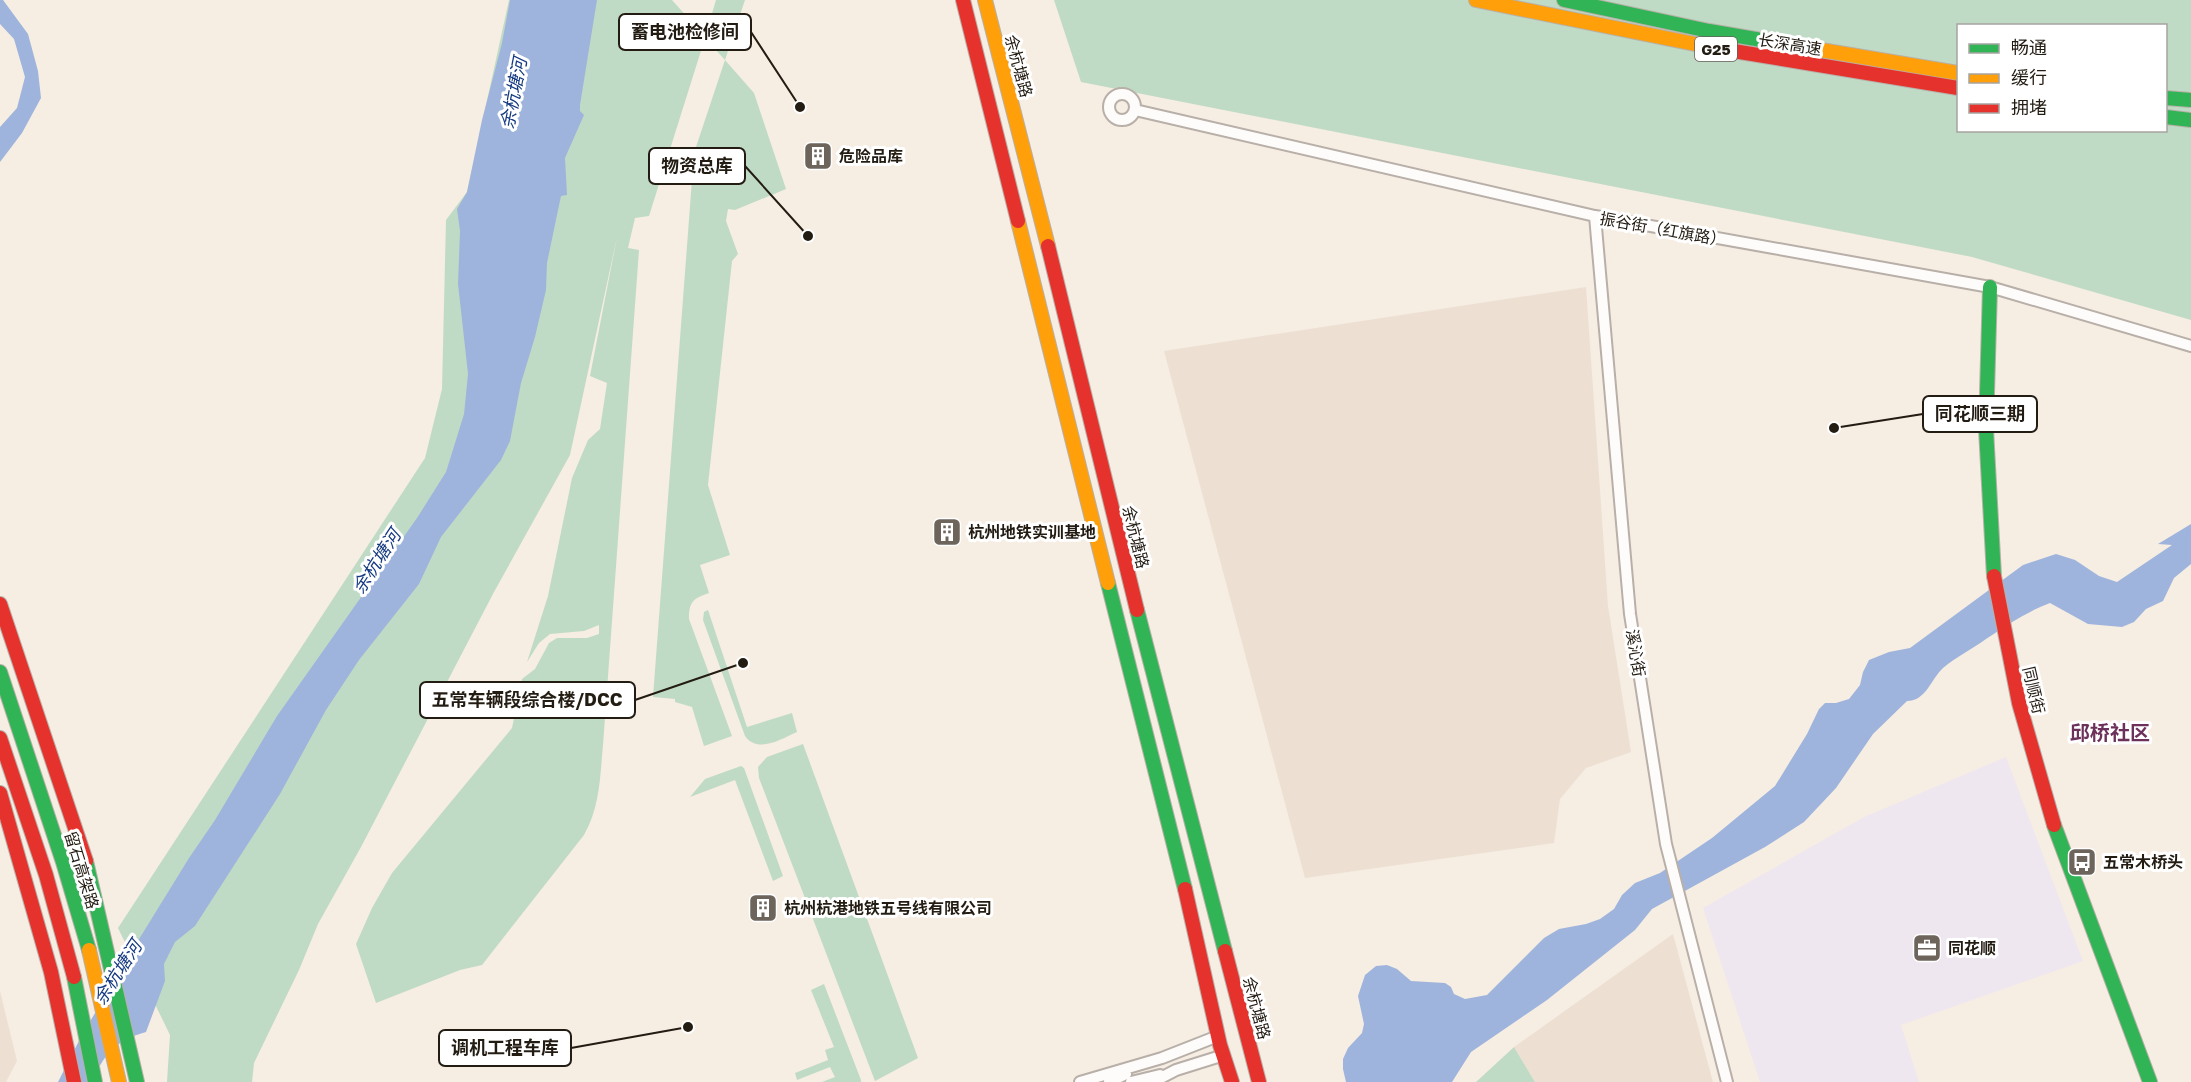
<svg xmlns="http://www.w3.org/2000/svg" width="2191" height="1082" font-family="'Golos Text','Noto Sans SC',sans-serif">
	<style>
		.commercial { fill: #efe7ef }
		.industrial { fill: #ede0d2 }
		.green { fill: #c0dbc5; fill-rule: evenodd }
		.water { fill: #9fb4dc }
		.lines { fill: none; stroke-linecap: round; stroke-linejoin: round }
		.street-casing { stroke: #b8b0a8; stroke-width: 14 }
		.fast-casing { stroke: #b8b0a8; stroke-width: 16 }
		.slow-casing { stroke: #b8b0a8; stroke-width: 16 }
		.jam-casing { stroke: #b8b0a8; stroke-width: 16 }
		.street { stroke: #fefcfb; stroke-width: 10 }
		.fast { stroke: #30b455; stroke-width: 14 }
		.slow { stroke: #ff9f0a; stroke-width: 14 }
		.jam { stroke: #e5322d; stroke-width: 14 }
		.labels { text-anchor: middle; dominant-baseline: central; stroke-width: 6; stroke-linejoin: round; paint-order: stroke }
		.shield { fill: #fff; stroke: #65605a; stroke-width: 1.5 }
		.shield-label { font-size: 15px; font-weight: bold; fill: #231c13 }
		.street-label { font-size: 16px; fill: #231c13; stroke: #fff }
		.poi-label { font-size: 16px; font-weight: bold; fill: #231c13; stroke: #fff; text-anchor: start }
		.water-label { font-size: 18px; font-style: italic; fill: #143980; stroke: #fff }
		.quarter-label { font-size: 20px; font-weight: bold; fill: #6c315b; stroke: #fff }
		.leader { fill: none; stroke: #231c13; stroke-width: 2 }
		.callout-dot { fill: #231c13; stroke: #fff; stroke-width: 2 }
		.callout { fill: #fff; stroke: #231c13; stroke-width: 2 }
		.callout-label { font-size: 18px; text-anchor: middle; font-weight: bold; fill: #231c13 }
	</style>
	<rect width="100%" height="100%" fill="#f6ede3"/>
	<path class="commercial" d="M2006,757L2083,961L1901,1025L1919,1082H1760L1703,908L1864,817Z"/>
	<path class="industrial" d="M1586,287L1608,606L1631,752L1586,768L1560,799L1554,843L1305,878L1164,351Z
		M1673,934L1713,1082H1535L1514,1047Z
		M0,991L17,1061L6,1082H0Z"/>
	<path class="green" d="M509,0H672L705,37L716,0H745L725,60L754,93L786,189L735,210L728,209L726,221L738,254L732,261L708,485L730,555L700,565L709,593C693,599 689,601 689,619L732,736L704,746L692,707L675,702V699L653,697L694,153L725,60L705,38L649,216L635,218L628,248L639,250L603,745C600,777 600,807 584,835L482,965L460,970L376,1003L356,944L372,908L392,873L512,728L522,679L535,669L549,643L557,638H587L599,634V625L584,631L550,634L539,643L527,662L548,596L572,478L588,440L600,429L607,383L590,376L617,237L570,455L494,592L361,847L318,924L299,970L254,1063L252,1082H167L170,1035L118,928L425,458L442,389L446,220L467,192Z
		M1054,0H2191V320L1972,257L1081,82ZM1958,26H2166V130H1958Z
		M708,610L747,727L792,713L797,732C781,739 758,754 745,736L703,620L704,612Z
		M803,744L918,1058L875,1081L759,778L758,767L767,757Z
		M741,766L744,768L783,876L773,881L735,780L690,797L705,779Z
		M824,984L861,1080V1082H822L835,1077L830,1067L797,1080L795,1073L828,1060L825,1050L834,1047L811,990Z
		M1514,1047L1535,1082H1476Z"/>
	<path class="water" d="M0,0H3L28,34L38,71L41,98L22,133L0,162V127L17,108L25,77L14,39L0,24Z
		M510,0H597L580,105V111L584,115L565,158L567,195L561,196L547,263L546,290L535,337L521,383L510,441L501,460L441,537L419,584L359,660L326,710L280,794L195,926L175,942L164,964L165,981L146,1032C114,1041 106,1053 91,1082H58L82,1035L136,944L189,858L215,820L277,716L417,518L446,472L464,414L468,374L458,284L460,231L457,209L467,192L482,120L502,43Z
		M2191,524V564L2174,578L2163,601L2146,609L2134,622L2122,627L2088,624L2050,603C2026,612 2007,625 1986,639C1972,649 1956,657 1943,668C1931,679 1926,701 1907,701L1873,734L1836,788L1804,822L1765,847L1652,909L1635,930L1547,1000L1471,1052L1452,1082H1346L1343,1069V1059L1348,1048L1362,1033L1364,1024L1358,996L1365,975L1376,966L1387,965L1397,969L1411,981L1445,983L1451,987L1454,994L1465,999L1487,995L1544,938L1559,929L1586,924L1600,919L1614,909L1622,895L1635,883L1660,873L1712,838L1775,786L1807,734L1819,709L1825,703H1836L1849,699L1860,685L1863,672L1869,660L1889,652L1910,648L2023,565L2056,554L2075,560L2099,576L2117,582L2172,545L2158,544Z"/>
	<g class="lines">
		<g class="street-casing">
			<path id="street" d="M1109 107a13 13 0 1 1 26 0a13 13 0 1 1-26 0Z
				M1135,110L1595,216L1990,287L2191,346
				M1595,216L1630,614L1666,844L1727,1082
				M1080,1082L1162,1058L1218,1036
				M1109,1082L1126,1074
				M1131,1082L1160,1075
				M1153,1082L1176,1070L1224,1055"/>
		</g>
		<g class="fast-casing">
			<path id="fast" d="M1564,0L1709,31L1803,47
				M2166,98L2191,100
				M2166,117L2191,120
				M1990,287L1986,429L1994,576
				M1108,583L1185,889
				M1137,610L1225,951
				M0,672L63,862L89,950
				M2054,825L2150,1082
				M86,861L137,1082
				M74,977L95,1082"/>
		</g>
		<g class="slow-casing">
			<path id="slow" d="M985,0L1048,246
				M1476,0L1715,48
				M1803,47L1958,73
				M1018,221L1108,583
				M89,950L119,1082"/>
		</g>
		<g class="jam-casing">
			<path id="jam" d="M963,0L1018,221
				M1715,48L1958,88
				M1048,246L1137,610
				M1994,576L2019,703L2054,825
				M0,604L86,861
				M0,738L46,875L74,977
				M0,793L51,972L74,1082
				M1185,889L1220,1045L1232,1082
				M1225,951L1259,1082"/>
		</g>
		<use href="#street" class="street"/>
		<use href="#fast" class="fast"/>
		<use href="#slow" class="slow"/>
		<use href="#jam" class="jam"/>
	</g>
	<defs>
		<g id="building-square" transform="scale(1.5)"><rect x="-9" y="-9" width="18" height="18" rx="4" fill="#6d655c" stroke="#fff"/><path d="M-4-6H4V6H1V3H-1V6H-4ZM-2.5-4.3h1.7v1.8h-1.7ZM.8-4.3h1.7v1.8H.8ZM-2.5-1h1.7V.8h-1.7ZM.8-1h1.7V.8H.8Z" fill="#fff"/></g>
		<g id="bus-square" transform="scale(1.5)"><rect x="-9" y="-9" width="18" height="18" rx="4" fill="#6d655c" stroke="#fff"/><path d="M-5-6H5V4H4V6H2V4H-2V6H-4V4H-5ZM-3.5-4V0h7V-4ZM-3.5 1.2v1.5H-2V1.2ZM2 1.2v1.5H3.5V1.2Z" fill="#fff"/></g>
		<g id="office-square" transform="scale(1.5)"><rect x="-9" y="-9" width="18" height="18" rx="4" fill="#6d655c" stroke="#fff"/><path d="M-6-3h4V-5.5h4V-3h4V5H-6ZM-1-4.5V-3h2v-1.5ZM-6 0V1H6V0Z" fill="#fff"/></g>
	</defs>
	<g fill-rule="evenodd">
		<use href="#building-square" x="818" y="156"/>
		<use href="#building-square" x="947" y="532"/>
		<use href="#bus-square" x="2082" y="862"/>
		<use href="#building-square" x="763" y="908"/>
		<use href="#office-square" x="1927" y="948"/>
	</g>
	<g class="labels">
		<rect class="shield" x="1695" y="37" width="42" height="24" rx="4.5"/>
		<g class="shield-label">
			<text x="1716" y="49">G25</text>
		</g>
		<g class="street-label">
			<text transform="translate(1790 44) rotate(9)">长深高速</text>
			<text transform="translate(1019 66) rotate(75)">余杭塘路</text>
			<text transform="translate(1663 229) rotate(10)">振谷街（红旗路）</text>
			<text transform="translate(1136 537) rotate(76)">余杭塘路</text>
			<text transform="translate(1636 653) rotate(81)">溪沁街</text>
			<text transform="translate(2034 690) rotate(77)">同顺街</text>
			<text transform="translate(82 870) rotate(73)">留石高架路</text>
			<text transform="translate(1257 1008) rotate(75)">余杭塘路</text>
		</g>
		<g class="poi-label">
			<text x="839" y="156">危险品库</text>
			<text x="968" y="532">杭州地铁实训基地</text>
			<text x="2103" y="862">五常木桥头</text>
			<text x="784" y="908">杭州杭港地铁五号线有限公司</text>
			<text x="1948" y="948">同花顺</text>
		</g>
		<g class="water-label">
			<text transform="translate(513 93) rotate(-79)">余杭塘河</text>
			<text transform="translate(376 561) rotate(-57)">余杭塘河</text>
			<text transform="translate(117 972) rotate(-57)">余杭塘河</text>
		</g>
		<g class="quarter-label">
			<text x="2110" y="732">邱桥社区</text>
		</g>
	</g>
	<path class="leader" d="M800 107L751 32M808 236L745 166M1834 428L1923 414M743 663L635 700M688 1027L571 1048"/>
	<g class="callout-dot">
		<circle cx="800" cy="107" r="6"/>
		<circle cx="808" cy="236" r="6"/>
		<circle cx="1834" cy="428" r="6"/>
		<circle cx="743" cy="663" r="6"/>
		<circle cx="688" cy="1027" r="6"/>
	</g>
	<g class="callout">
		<rect x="619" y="14" width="132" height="36" rx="6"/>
		<rect x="649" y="148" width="96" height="36" rx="6"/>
		<rect x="1923" y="396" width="114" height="36" rx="6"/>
		<rect x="420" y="682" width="215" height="36" rx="6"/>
		<rect x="439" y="1030" width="132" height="36" rx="6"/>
	</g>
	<g class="callout-label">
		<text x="685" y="38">蓄电池检修间</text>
		<text x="697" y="172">物资总库</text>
		<text x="1980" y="420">同花顺三期</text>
		<text x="527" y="706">五常车辆段综合楼/DCC</text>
		<text x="505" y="1054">调机工程车库</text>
	</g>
	<rect x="1957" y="24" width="210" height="108" fill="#ffffff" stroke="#a7a4a1" stroke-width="1.5"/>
	<rect x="1969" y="44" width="30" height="9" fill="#30b455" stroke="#a7a4a1" stroke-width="1.5"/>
	<text x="2011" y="54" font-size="18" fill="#231c13">畅通</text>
	<rect x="1969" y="74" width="30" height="9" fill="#ff9f0a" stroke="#a7a4a1" stroke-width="1.5"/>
	<text x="2011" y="84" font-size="18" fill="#231c13">缓行</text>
	<rect x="1969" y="104" width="30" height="9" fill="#e5322d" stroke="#a7a4a1" stroke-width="1.5"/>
	<text x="2011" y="114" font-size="18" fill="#231c13">拥堵</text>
</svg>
